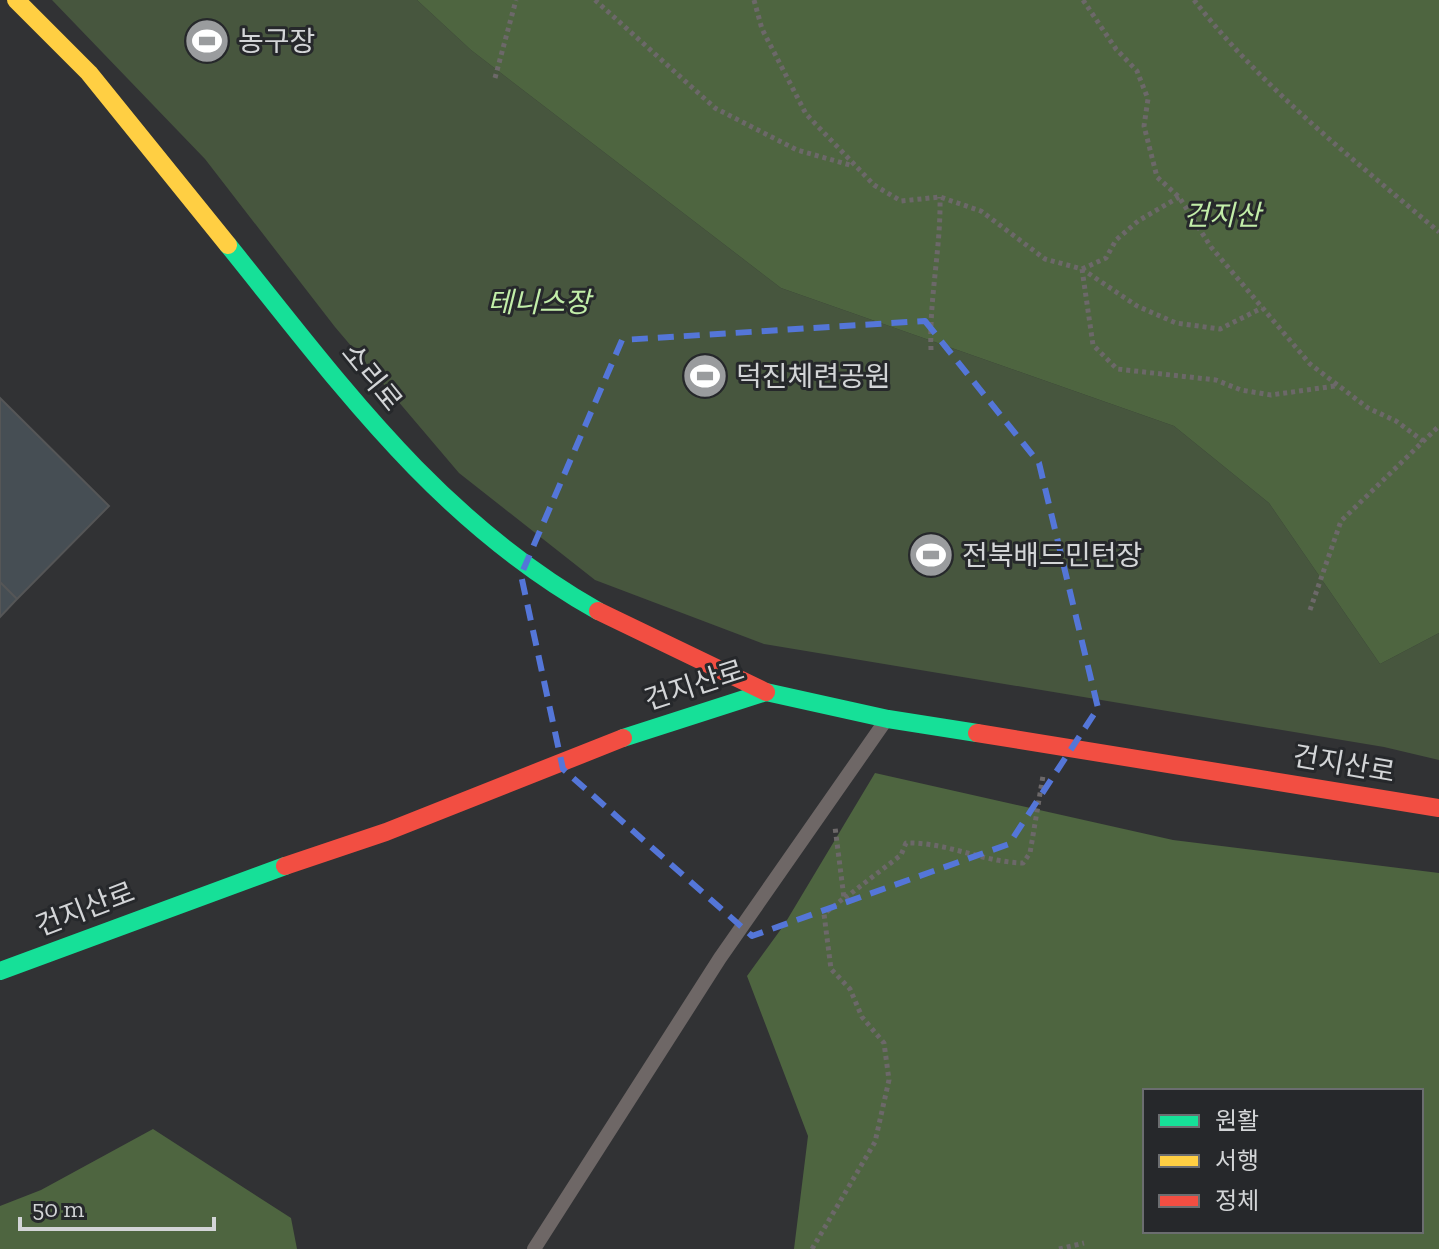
<svg xmlns="http://www.w3.org/2000/svg" width="1439" height="1249" font-family="'Zilla Slab','Noto Sans KR',serif">
	<style>
		.green { fill: #47563e }
		.forest { fill: #4e6540; fill-rule: evenodd }
		.building { fill: #464e54; stroke: #555657; stroke-width: 2 }
		.lines { fill: none; stroke-linecap: round; stroke-linejoin: round }
		.path { stroke: #6c6869; stroke-width: 5; stroke-dasharray: 4 4; stroke-linecap: butt }
		.lane { stroke: #6e6766; stroke-width: 14 }
		.fast { stroke: #16e098; stroke-width: 18 }
		.slow { stroke: #ffcf43; stroke-width: 18 }
		.jam { stroke: #f24e42; stroke-width: 18 }
		.marked { fill: none; stroke: #5476d8; stroke-width: 6; stroke-dasharray: 16 10; stroke-linejoin: round }
		.labels { text-anchor: middle; dominant-baseline: central; stroke-width: 6; stroke-linejoin: round; paint-order: stroke }
		.poi-label { font-size: 28px; fill: #d3d5d7; stroke: #26282b; text-anchor: start }
		.park-label { font-size: 28px; font-style: italic; fill: #c2eea9; stroke: #26282b }
		.street-label { font-size: 28px; fill: #d3d5d7; stroke: #26282b }
	</style>
	<rect width="100%" height="100%" fill="#313234"/>
	<path class="green" d="M52,0H417L471,50L781,288L1174,426L1269,503L1380,664L1439,633V760L1384,747L764,644L595,580L459,473L335,327L205,159Z"/>
	<path class="forest" d="M417,0H1439V633L1380,664L1269,503L1174,426L781,288L471,50Z
		M875,773L1173,840L1439,873V1249H794L808,1136L747,976L784,925ZM1145,1091H1421V1231H1145Z
		M153,1129L291,1218L297,1249H0V1206L41,1190Z"/>
	<path class="building" d="M0,398L109,506L17,599L0,582Z
		M0,582L17,599L0,617Z"/>
	<g class="lines">
		<path class="path" d="M595,0L715,108L797,150L850,165
			M754,0L762,29L806,114L874,185L901,201L940,197L981,211L1045,259L1082,269L1137,306L1176,323L1220,329L1262,308
			M1083,0L1116,49L1137,71L1148,99L1144,126L1157,177L1179,197L1211,247L1310,364L1368,408L1396,421L1423,441
			M1194,0C1263,89 1353,159 1439,232
			M495,78L516,0
			M1082,269L1093,345L1117,369L1216,380L1241,390L1271,395L1335,386
			M1082,269L1106,258L1116,240L1138,221L1179,197
			M931,350C929,298 941,249 940,197
			M1310,610L1341,521L1439,426
			M845,898L901,855L906,843C947,842 982,862 1023,863L1030,853L1043,776
			M812,1249L875,1142L889,1080L884,1043L862,1017L850,989L831,969L824,914L844,898L835,827
			M1059,1249L1084,1243"/>
		<path class="lane" d="M534,1249L720,958L886,720"/>
		<path class="fast" d="M228,245C341,385 437,520 598,611
			M623,738L766,692L888,719L977,733
			M0,971L285,866"/>
		<path class="slow" d="M16,0L89,73L228,245"/>
		<path class="jam" d="M598,611L766,692
			M977,733L1439,808
			M285,866L386,832L623,738"/>
	</g>
	<path class="marked" d="M925,321L1039,463L1098,708L1009,844L752,936L563,769L521,575L622,340Z"/>
	<defs>
		<g id="stadium-disc" transform="scale(2.3)"><circle r="9.5" fill="#9a9c9e" stroke="#26282b"/><path d="M0-5a6.5 5 0 1 0 0 10a6.5 5 0 1 0 0-10ZM-3.5-1.8h7v3.6h-7Z" fill="#fff"/></g>
	</defs>
	<g fill-rule="evenodd">
		<use href="#stadium-disc" x="207" y="41"/>
		<use href="#stadium-disc" x="705" y="376"/>
		<use href="#stadium-disc" x="931" y="555"/>
	</g>
	<g class="labels">
		<g class="poi-label">
			<text x="238" y="41">농구장</text>
			<text x="736" y="376">덕진체련공원</text>
			<text x="962" y="555">전북배드민턴장</text>
		</g>
		<g class="park-label">
			<text x="1222" y="215">건지산</text>
			<text x="539" y="302">테니스장</text>
		</g>
		<g class="street-label">
			<text transform="translate(372 377) rotate(51)">소리로</text>
			<text transform="translate(694 685) rotate(-18)">건지산로</text>
			<text transform="translate(1344 764) rotate(10)">건지산로</text>
			<text transform="translate(85 909) rotate(-21)">건지산로</text>
		</g>
	</g>
	<rect x="1143" y="1089" width="280" height="144" fill="#26282b" stroke="#6b6d70" stroke-width="2"/>
	<rect x="1159" y="1115" width="40" height="12" fill="#16e098" stroke="#6b6d70" stroke-width="2"/>
	<text x="1215" y="1129" font-size="24" fill="#d3d5d7">원활</text>
	<rect x="1159" y="1155" width="40" height="12" fill="#ffcf43" stroke="#6b6d70" stroke-width="2"/>
	<text x="1215" y="1169" font-size="24" fill="#d3d5d7">서행</text>
	<rect x="1159" y="1195" width="40" height="12" fill="#f24e42" stroke="#6b6d70" stroke-width="2"/>
	<text x="1215" y="1209" font-size="24" fill="#d3d5d7">정체</text>
	<path d="M20 1217v12h194v-12" fill="none" stroke="#d3d5d7" stroke-width="4"/>
	<text x="32" y="1217" font-size="24" fill="#d3d5d7" stroke="#26282b" stroke-width="6" paint-order="stroke">50 m</text>
</svg>
